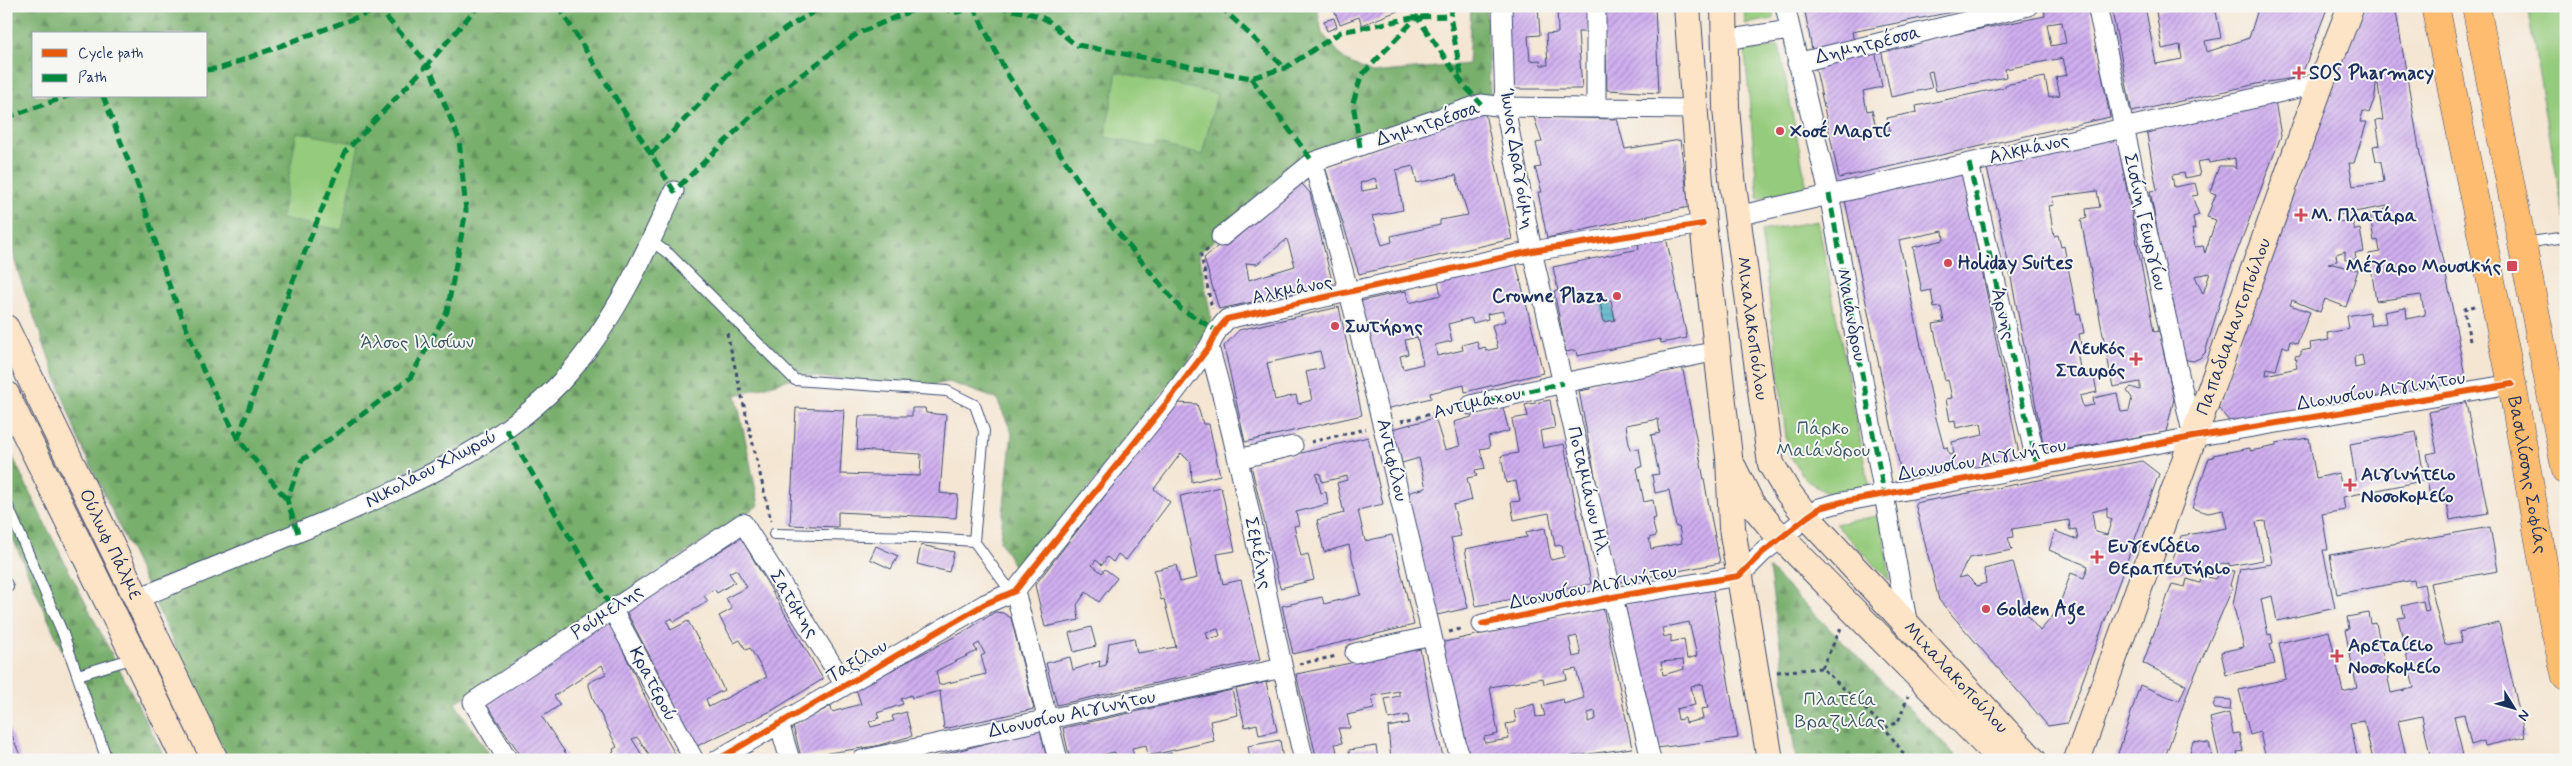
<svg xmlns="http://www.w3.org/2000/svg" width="2572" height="766" font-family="Mynerve,sans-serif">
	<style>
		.forest { fill: url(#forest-firs); stroke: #4a6f65; fill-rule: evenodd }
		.park { fill: #95cb7c; stroke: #587d6d }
		.water { fill: url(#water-rules); stroke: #306f90 }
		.building { fill: url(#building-hatch); fill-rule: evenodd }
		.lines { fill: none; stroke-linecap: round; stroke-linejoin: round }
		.lane-casing { stroke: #3c4a70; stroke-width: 12 }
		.street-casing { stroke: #3c4a70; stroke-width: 21 }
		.secondary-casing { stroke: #3c4a70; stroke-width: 28 }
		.primary-casing { stroke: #3c4a70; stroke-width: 29 }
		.path { stroke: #3c4a70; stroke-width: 3; stroke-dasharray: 4 4; stroke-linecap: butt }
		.lane { stroke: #fff; stroke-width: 10 }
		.street { stroke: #fff; stroke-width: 19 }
		.secondary { stroke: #fee4c6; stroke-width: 26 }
		.primary { stroke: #fdbc70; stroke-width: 28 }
		.quiet { stroke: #00873e; stroke-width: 5; stroke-dasharray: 10 5; stroke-linecap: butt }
		.cycleway-casing { stroke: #f6f6f2; stroke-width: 9 }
		.cycleway { stroke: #e8590c; stroke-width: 6 }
		.poi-dot { fill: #d1495b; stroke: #f6f6f2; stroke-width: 2 }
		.labels { text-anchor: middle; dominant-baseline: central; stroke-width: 4; stroke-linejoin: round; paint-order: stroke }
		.street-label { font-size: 19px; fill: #1b2f5e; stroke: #f6f6f2 }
		.poi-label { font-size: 19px; font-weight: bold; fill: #1b2f5e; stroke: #f6f6f2; text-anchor: start }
		.park-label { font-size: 19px; fill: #3a5666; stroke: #f6f6f2 }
	</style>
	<defs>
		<pattern id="forest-firs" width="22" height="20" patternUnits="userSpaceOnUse" patternTransform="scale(1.25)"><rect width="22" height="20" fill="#78af6c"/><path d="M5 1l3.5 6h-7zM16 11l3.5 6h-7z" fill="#628f5c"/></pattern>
		<pattern id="water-rules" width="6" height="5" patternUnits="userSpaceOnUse" patternTransform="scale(1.25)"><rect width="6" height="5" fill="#45afc3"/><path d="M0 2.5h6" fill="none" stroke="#398fa2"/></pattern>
		<pattern id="building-hatch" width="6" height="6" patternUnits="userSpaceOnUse" patternTransform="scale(1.25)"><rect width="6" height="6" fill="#d0afef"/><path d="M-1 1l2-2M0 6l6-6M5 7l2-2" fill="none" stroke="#a88fc5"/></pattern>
	</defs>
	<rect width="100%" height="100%" fill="#f6f6f2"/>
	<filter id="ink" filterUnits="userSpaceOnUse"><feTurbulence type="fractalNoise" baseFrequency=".02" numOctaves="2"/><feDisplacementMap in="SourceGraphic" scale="10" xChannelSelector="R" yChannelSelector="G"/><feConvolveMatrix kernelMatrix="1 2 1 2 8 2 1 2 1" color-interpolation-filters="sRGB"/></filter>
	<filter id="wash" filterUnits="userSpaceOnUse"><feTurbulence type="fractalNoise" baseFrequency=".0096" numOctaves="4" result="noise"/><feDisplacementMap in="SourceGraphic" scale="20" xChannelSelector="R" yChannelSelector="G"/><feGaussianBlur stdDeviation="1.12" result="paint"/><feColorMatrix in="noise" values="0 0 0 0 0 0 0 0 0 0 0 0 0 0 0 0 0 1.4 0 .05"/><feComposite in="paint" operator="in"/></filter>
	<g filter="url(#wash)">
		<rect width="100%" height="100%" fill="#f4e6d3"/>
		<path class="forest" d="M6,6H1317L1322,33L1346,61L1372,73L1468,64L1471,8L1486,6L1490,94L1381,130L1311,160L1199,253L1213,328L1020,576L1000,541L1012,433L997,399L949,382L912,389L803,375L736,395L759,505L455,703L493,760H228L78,438L19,275L6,230ZM34,34H206V96H34Z
			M6,443L43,520L166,760H110L6,523Z
			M1769,568L1960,760H1796Z"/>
		<path class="park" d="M1744,6H1772L1774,19L1745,24Z
			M2527,6H2566V218H2564Z
			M1779,46L1807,188L1758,199L1745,51Z
			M1117,72L1217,94L1202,155L1157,144L1156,148L1105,137Z
			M297,132L359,144L342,230L281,219Z
			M1818,221L1870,491L1831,496L1806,480L1788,453L1761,231Z
			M1882,515L1890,581L1835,524Z"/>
		<path class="water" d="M1611,300L1615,320L1604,322L1600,302Z"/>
		<g id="blocks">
			<path class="building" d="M1332,6H1410L1362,25L1359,17L1340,24Z
				M1505,6H1538L1540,35L1528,36L1530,61L1540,60L1541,65H1548L1546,34L1558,33L1557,6H1587L1589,32H1578L1582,89H1508Z
				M1605,6H1655L1659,93L1607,90Z
				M1804,6H1977V7L1852,32L1854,42L1812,50Z
				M2044,6H2089L2110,117L1839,178L1815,65L1875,50L1882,87L1863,91L1867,111L1872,110L1877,133L1890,130L1887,118L1917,112L1916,106L2005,87V85L2045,77L2049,97L2060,95L2056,77L2067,75L2063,58L2005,69L2006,77L1936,91L1932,71L1928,72L1932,88L1891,97L1881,49L2045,16ZM2062,22L2066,43L2051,46L2047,24Z
				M2111,6H2145L2156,64L2182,59L2180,45L2162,49L2156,11L2183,6H2215L2221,38L2205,41L2207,52L2249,38L2259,6H2328L2301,77L2261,83L2132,112Z
				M2364,6H2395L2420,154L2449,290L2466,382L2230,422L2218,408L2243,330ZM2376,84H2378L2383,120L2376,121L2380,145L2373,146L2376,161H2381L2384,182L2353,186L2349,163H2354L2367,122H2360L2363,111L2369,113L2375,97ZM2387,206V209L2370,214L2374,241L2378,240L2380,252L2369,254L2376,301L2421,295L2425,315L2407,319L2406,308L2384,312L2386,323L2371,326L2369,312L2347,316L2349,329L2327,333L2329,340L2310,343L2311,349L2301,351V355L2295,356L2297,368L2266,375L2267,368L2276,370L2283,346L2288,348L2290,341L2297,344L2310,312L2290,305L2292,300L2320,312L2325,299L2346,307L2358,270L2328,263L2337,261L2336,254L2345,251V260L2356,259L2355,253L2364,252L2360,229L2355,230L2352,220L2338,222V215ZM2362,355L2364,366L2355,368L2354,357Z
				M1334,18L1337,27L1327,31L1324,21Z
				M2275,101L2281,136L2227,278L2205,353L2200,358L2193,361L2187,360L2184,356L2163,261L2150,191L2157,190L2146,129L2227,114ZM2235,158L2236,169L2233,166H2219L2210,192L2216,194L2207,217L2216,220L2205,253L2203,246L2195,247L2192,229H2195L2193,217L2199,215L2192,196L2198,195L2195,183L2174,187L2172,175L2184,173L2185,178L2200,175L2197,162L2208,160L2209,163ZM2210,273L2203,294L2195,276Z
				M1484,109L1512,239L1359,274L1325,167ZM1413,166L1417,183L1456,175L1468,215L1440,220V225L1391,236L1392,242L1382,245L1372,216L1403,210L1396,170ZM1375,178L1378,188L1362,191L1360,183Z
				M1534,117L1617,119L1625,149L1680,140L1689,207L1547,238L1538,192H1542L1535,168L1541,167L1536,143L1542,142Z
				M2116,133L2154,332L2159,331L2174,399L2166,432L2045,453L1999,216L1986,165ZM2097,191L2100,207L2086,209L2087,218L2081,220L2113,387L2140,382V390L2131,387L2127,391L2132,398L2129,411L2121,412L2117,393L2093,398L2094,405L2083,407L2080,396L2097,392L2093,372L2081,374L2077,351L2082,350L2079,334L2084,333L2080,313L2077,314L2064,246L2061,247L2058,235L2054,236L2049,206L2054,205L2052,197Z
				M1962,171L2020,459L1903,483L1844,195ZM1943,231L1944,240L1913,247L1922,292L1931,290L1934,308L1941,307L1944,322L1933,324L1945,381L1948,380L1952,398L1946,399L1950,421L1955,420L1956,428L1981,423L1983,435L1952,442L1954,454L1949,455L1947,447L1944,448L1936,418L1899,240Z
				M1297,178L1310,193L1333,285L1219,309L1204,258ZM1287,239L1295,266L1249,280L1246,263L1257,264Z
				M1666,237L1687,338L1661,343L1660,339L1577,356L1576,350L1566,352L1554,291H1558L1553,267L1639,249L1638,243ZM1611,300L1615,320L1604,322L1600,302Z
				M1516,262L1543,373L1465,392L1464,385L1430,393L1431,398L1386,409L1361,301L1406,291L1409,303L1441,295L1438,280ZM1503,311L1506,321L1492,325L1498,348L1486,351L1485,347L1479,349L1477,341L1462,345L1463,350L1437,356L1435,345L1452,341L1448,324L1471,318L1473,323L1488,319L1487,314ZM1417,337L1423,364L1403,369L1400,356L1408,354L1405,340Z
				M1339,307L1362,415L1245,442L1224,346L1239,330ZM1320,351L1324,368L1306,372L1312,400L1298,404L1296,395L1275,400L1267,363Z
				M1682,365L1720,563L1615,583L1579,391L1590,389L1589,383ZM1658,419L1660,433L1651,435L1659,474L1652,475L1655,493L1669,490L1676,527H1679L1682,543L1651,549L1649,538L1656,536L1652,519L1656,518L1653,500L1644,502L1637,468L1642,467L1639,448L1630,450L1626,425Z
				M1550,400L1555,428L1540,431L1543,448L1564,444L1591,584L1476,606L1465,549L1527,537L1526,532L1545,528L1551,560L1564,557L1562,545L1555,546L1549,513L1514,520L1511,502L1520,501L1516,481L1506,483L1501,456L1518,453L1512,419L1528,416L1525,405Z
				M1177,403L1197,404L1203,424H1209L1220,475L1192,482L1191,463L1181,453L1154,489L1170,502L1126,560L1118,554L1113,562L1107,557L1102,565L1096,560L1092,565L1102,573L1105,569L1117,578L1099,602L1086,592L1077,605L1079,620L1045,627L1035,585Z
				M2466,403L2488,513L2450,520L2445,494L2430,497L2427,480L2343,497L2345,510L2322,514L2328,550H2323L2335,608L2277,621L2272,596L2261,599L2268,635L2271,634L2273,643L2270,644L2275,664L2226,675L2221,652L2244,647L2233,604L2240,569L2272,564L2265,521L2256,522L2263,560L2229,566V563L2167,575L2181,536L2227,528L2223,510L2208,513L2192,508L2209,458L2214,457L2213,455L2250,448V451L2276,446V443L2309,438L2316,478L2339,473L2341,486L2356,483L2350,444L2416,432L2423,470L2430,469L2427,454L2437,452L2429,412Z
				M1502,404L1509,431L1488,437L1490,447L1480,449L1485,468L1475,470L1477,476L1467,478L1472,500L1453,505L1461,536L1451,538L1468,608L1437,615L1407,493L1426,488L1419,458L1402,463L1392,429L1435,418L1445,450L1460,446L1454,422L1472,417L1471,412Z
				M796,408L844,410L840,474L920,476L921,454L857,450L859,416H912V408H925L926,413L946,415L940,493L958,495L956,518L838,512V527L790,525Z
				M1368,437L1383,504L1358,510L1365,541L1392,535L1414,625L1293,654L1282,606L1322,597L1324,604L1361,595L1349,545L1324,552L1317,520L1344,513L1337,483L1347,480V476L1322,482L1320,473L1316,474L1321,493L1326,492L1328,504L1296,512L1299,525L1294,526L1301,556L1308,554L1314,580L1280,588L1251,465Z
				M2142,461L2159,474L2067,723L2048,726L1939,600L1915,503ZM2107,508V517L2112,519L2107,535L2095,532L2092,512ZM2069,520L2070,530L2076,529L2078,540L2055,531L2049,550L2088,566L2084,578L2071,573L2057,611L2040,631L2029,618L2013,562L1984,569L1986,583L1977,586L1967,576L1958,578L1969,558L2012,550L2008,538L2013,537L2012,529Z
				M1221,487L1235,551L1217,554L1223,584L1241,580L1260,660L1057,705L1046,663L1070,657L1073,670L1100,661L1099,667L1106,665L1109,643L1134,638L1137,653L1176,647L1164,599L1161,600L1154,570L1176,565L1180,582L1197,578L1180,496ZM1218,629L1220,636L1208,639L1206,632Z
				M2490,527L2498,571L2430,583L2445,645L2462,642L2459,632L2499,623L2525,737L2485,746L2484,741L2471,745L2464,714L2454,716L2464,760H2431L2422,716L2398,721L2407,760H2373L2364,721L2350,723L2358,760H2266L2260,732L2250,735L2239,690L2286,679L2279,643L2329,631L2343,692L2357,688L2345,630L2349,629L2347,617L2369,613L2371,624L2376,623L2391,693L2414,688L2398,618L2405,617L2402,606L2423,601L2425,612L2429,611L2424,584L2415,586L2414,580L2337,594L2330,555Z
				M741,538L823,679L773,710L697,746L625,609ZM736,569L747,587L726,598L732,609L719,616L734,643L740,640L746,650L750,648L767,677L709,707L706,699L724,690L712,665L688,621L671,630L667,621L672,618L674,622L708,601L704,596L714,589L717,593L735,582L729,573Z
				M921,545L954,552L949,572L917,564Z
				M876,546L898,556L891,569L870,559Z
				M2220,570L2234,571L2230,585L2233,587L2190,686L2164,760H2116L2140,685L2179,701L2186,685L2143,663L2172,584L2185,587L2187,579L2200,583L2202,576L2215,579Z
				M1712,586L1738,738L1656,748L1625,605ZM1689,622L1697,656L1687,659L1684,639L1671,642V635L1664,637L1662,628ZM1683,660L1684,669L1663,675L1661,662ZM1703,684L1708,708L1701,709L1703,719L1686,723L1685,718L1678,720L1676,709L1695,705L1691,686Z
				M1603,607L1632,748L1545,760H1464L1440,643ZM1577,636L1581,655L1573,657L1569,638ZM1576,669L1584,698L1564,704L1563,699L1542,705L1545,716L1536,717L1534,704L1514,710L1516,722L1506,724L1509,739L1485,743L1484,737L1498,734L1490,687L1543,678L1544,684L1567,679L1565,671ZM1595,711L1596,719L1588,722V713Z
				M995,612L1003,613L1011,618L1034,709L944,729L940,691L912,698L911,695L901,699L903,704L877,713L879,718L869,722L871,727L894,721L892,716L906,712L912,736L876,746L801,757L793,726L831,706L832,712L861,704L856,689L967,630ZM979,643L985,654L981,656L986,674L939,685L936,671L977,651L974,646Z
				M608,619L659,726L678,759L602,760L614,752L613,749L617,747L594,701L588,683L606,674L602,665L554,696L560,705L542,717L570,760H524L484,701ZM637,737L649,754L644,758L632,739Z
				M1091,627L1096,646L1074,652L1069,633Z
				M1420,649L1433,718L1444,760H1391L1388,727L1409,723L1408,715L1389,719L1385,699L1399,696V691L1372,696L1374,709L1347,715L1350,728H1338L1342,743L1335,744L1339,760H1317L1296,674Z
				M1266,682L1277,731L1259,735L1257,724L1245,727L1236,689Z
				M1232,690L1238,715L1210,721L1214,741L1148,756L1146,745L1132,748L1135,760H1117L1115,752L1098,756L1099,760H1070L1063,728Z
				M2216,699L2231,700L2230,710L2215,709L2213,705Z
				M2229,713L2233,734L2239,733L2243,751L2237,752L2239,760H2220L2210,718Z
				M6,721L22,760H6Z
				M1040,729L1047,760H928L942,755Z
				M1280,740L1283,760H1250L1248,746Z
				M2193,741L2209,743L2213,760H2188Z
				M1376,746L1378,760H1350L1349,750Z
				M1172,753L1173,760H1143V759Z"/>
		</g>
	</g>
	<g filter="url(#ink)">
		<use href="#blocks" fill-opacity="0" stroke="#3c4a70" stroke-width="1"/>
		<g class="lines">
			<g class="lane-casing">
				<path id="lane" d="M651,241L669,254L795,380L947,391L975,405L984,431L974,541
					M2523,243L2566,237
					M6,502L63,634L107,760
					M774,534L915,537L974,541L1011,592
					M6,583L8,587
					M78,675L134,658"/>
			</g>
			<g class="street-casing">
				<path id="street" d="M1502,6L1505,107L1532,251L1651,760
					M1785,6L1829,194L1908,626
					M2097,6L2193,437
					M1724,40L1790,30
					M1797,63L2028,6
					M1596,108V6
					M1313,162C1370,360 1415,560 1460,760
					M1969,163L2037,466
					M1737,216L2321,83
					M1221,237L1313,162L1481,104L1505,107L1694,109
					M1209,347C1248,483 1270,623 1304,760
					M1471,405L1563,383L1717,351
					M1238,459L1293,446
					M1015,591L1058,760
					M138,598C203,572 268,545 333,518C417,482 508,443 569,373C615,320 645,254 674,191
					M612,609L694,760
					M1482,624L1613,597L1739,576L1762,553L1807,517L1820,508L1842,502L2193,437L2512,384
					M1355,653L1432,636
					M779,723L790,760
					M508,760L473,702L743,523L845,685
					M717,760L985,604L1015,591L1165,405L1209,347L1217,331L1227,319L1532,251L1703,224
					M862,760L1282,668"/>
			</g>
			<g class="secondary-casing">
				<g id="secondary">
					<path d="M1687,6L1703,224L1729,457L1732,528L1770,760"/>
					<path id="s1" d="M1724,6L1726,107L1732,178L1771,464L1787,491L1807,517L2033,760"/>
					<path id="s2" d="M6,328L215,760"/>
					<path d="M6,394L185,760"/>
					<path d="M1733,467L1751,503L1772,528L2001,760"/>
					<path id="s3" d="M2077,760L2321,83L2351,6"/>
				</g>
			</g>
			<g class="primary-casing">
				<g id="primary">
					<path id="s4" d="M2435,6L2512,384L2554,626L2566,677"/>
					<path d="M2476,6L2566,471"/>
				</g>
			</g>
			<path class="path" d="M1208,249L1201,255L1212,309
				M727,333L771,521
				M2470,341L2464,309L2475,306
				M1401,421L1453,409
				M1311,442L1366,429
				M1449,632L1464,628
				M1299,664L1337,656
				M1822,668L1841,628
				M1777,672L1822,668L1885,728L1908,760
				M1885,728L1898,722L1908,696
				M1896,760L1904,755"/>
			<use href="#lane" class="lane"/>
			<use href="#street" class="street"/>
			<use href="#secondary" class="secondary"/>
			<use href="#primary" class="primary"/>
			<path class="quiet" d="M558,6L674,191L769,99L857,34L900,15L926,6
				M942,6L953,13L962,11L966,6
				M973,6L1006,72L1026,103L1095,205L1181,309L1217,331
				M998,6C1014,12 1036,12 1050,22C1060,30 1066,39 1077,45L1251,78L1285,68L1341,32L1417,17L1450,16
				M1220,6L1285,68
				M1453,6L1450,16L1462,80
				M206,70L221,68L379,9L428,64L345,152L291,286L238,439
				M1251,78L1313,162
				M103,96L138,186L168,282L203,370L238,439L287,500
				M6,118L68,96
				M1360,147L1353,103L1361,76L1417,17L1463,84L1481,104
				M651,154L744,58L791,25L824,6
				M1969,163L2037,466
				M1829,194L1884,493
				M1471,405L1563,383
				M506,429L612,609
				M298,533L287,500L301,461L410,378L447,312L466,211L459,139L428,64L478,6"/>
			<g class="cycleway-casing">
				<path id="cycleway" d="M1482,624L1613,597L1739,576L1762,553L1807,517L1820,508L1842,502L2193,437L2512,384
					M717,760L985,604L1015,591L1165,405L1209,347L1217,331L1227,319L1532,251L1703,224"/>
			</g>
			<use href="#cycleway" class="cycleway"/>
		</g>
	</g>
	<g class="poi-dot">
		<path d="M2296.5 65.5h5v5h5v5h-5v5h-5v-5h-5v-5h5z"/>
		<circle cx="1780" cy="131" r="5"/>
		<path d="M2298.5 207.5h5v5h5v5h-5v5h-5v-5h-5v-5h5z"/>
		<circle cx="1948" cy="263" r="5"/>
		<rect x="2506" y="260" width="12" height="12" rx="2.5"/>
		<circle cx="1617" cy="296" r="5"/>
		<circle cx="1335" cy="326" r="5"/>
		<path d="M2133.5 351.5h5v5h5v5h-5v5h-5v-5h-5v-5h5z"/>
		<path d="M2347.5 477.5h5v5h5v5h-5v5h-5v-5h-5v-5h5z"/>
		<path d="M2094.5 549.5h5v5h5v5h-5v5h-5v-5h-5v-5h5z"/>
		<circle cx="1986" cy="609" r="5"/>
		<path d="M2334.5 648.5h5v5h5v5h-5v5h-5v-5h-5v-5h5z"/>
	</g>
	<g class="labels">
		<g class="street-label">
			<text transform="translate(1868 45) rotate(-14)">Δημητρέσσα</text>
			<text transform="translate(1428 124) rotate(-18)">Δημητρέσσα</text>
			<text transform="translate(2029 149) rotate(-13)">Αλκμάνος</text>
			<text transform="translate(1517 159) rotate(81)">Ίωνος Δραγούμη</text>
			<text transform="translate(2145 222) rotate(77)">Σισίνη Γεωργίου</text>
			<text transform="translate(1292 290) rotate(-12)">Αλκμάνος</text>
			<text transform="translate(2003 314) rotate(77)">Άρνης</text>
			<text transform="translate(1851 315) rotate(79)">Μαιάνδρου</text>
			<text stroke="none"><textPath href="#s3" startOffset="461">Παπαδιαμαντοπούλου</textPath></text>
			<text stroke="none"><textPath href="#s1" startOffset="324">Μιχαλακοπούλου</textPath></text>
			<text transform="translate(2381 391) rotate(-9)">Διονυσίου Αιγινήτου</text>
			<text transform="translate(1477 403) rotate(-13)">Αντιμάχου</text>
			<text transform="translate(1392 460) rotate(77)">Αντιφίλου</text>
			<text transform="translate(1982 460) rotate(-10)">Διονυσίου Αιγινήτου</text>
			<text transform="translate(431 469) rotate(-28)">Νικολάου Χλωρού</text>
			<text stroke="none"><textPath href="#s4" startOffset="478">Βασιλίσσης Σοφίας</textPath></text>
			<text transform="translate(1588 491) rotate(77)">Ποταμιάνου Ηλ.</text>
			<text stroke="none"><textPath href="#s2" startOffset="240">Ούλωφ Πάλμε</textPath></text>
			<text transform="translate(1258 553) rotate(78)">Σεμέλης</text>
			<text transform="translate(1593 587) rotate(-11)">Διονυσίου Αιγινήτου</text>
			<text transform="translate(794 604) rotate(58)">Σατόμης</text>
			<text transform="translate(607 612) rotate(-34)">Ρούμελης</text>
			<text transform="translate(857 661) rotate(-30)">Ταξίλου</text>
			<text stroke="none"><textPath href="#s1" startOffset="744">Μιχαλακοπούλου</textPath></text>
			<text transform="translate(653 684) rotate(62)">Κρατερού</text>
			<text transform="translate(1072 714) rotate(-12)">Διονυσίου Αιγινήτου</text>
		</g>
		<g class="poi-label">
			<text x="2309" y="73">SOS Pharmacy</text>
			<text x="1790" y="131">Χοσέ Μαρτί</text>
			<text x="2311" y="215">Μ. Πλατάρα</text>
			<text x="1958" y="263">Holiday Suites</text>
			<text x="2501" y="266" text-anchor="end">Μέγαρο Μουσικής</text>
			<text x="1607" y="296" text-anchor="end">Crowne Plaza</text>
			<text x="1345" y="326">Σωτήρης</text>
			<text x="2125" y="348" text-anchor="end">Λευκός<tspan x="2125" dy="22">Σταυρός</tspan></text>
			<text x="2361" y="474">Αιγινήτειο<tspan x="2361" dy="22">Νοσοκομείο</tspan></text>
			<text x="2108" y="546">Ευγενίδειο<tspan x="2108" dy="22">Θεραπευτήριο</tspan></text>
			<text x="1996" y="609">Golden Age</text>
			<text x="2348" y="645">Αρεταίειο<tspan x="2348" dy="22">Νοσοκομείο</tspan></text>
		</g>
		<g class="park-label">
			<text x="417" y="342">Άλσος Ιλισίων</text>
			<text x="1823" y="428">Πάρκο<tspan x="1823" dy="22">Μαιάνδρου</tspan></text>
			<text x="1840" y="699">Πλατεία<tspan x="1840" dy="22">Βραζιλίας</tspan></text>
		</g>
	</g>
	<rect width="2572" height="766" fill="none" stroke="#f6f6f2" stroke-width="25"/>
	<rect x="32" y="32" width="175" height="65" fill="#f6f6f2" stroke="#9ea6b7"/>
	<rect x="42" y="49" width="25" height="8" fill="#e8590c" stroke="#9ea6b7"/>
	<text x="78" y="58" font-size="15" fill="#1b2f5e">Cycle path</text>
	<rect x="42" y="74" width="25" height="8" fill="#00873e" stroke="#9ea6b7"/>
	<text x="78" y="82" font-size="15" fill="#1b2f5e">Path</text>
	<g transform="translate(2514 708) rotate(127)" stroke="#f6f6f2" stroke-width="4" paint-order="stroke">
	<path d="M0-4L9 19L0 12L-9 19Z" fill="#1b2f5e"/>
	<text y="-8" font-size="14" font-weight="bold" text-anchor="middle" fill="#1b2f5e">N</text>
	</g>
</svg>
